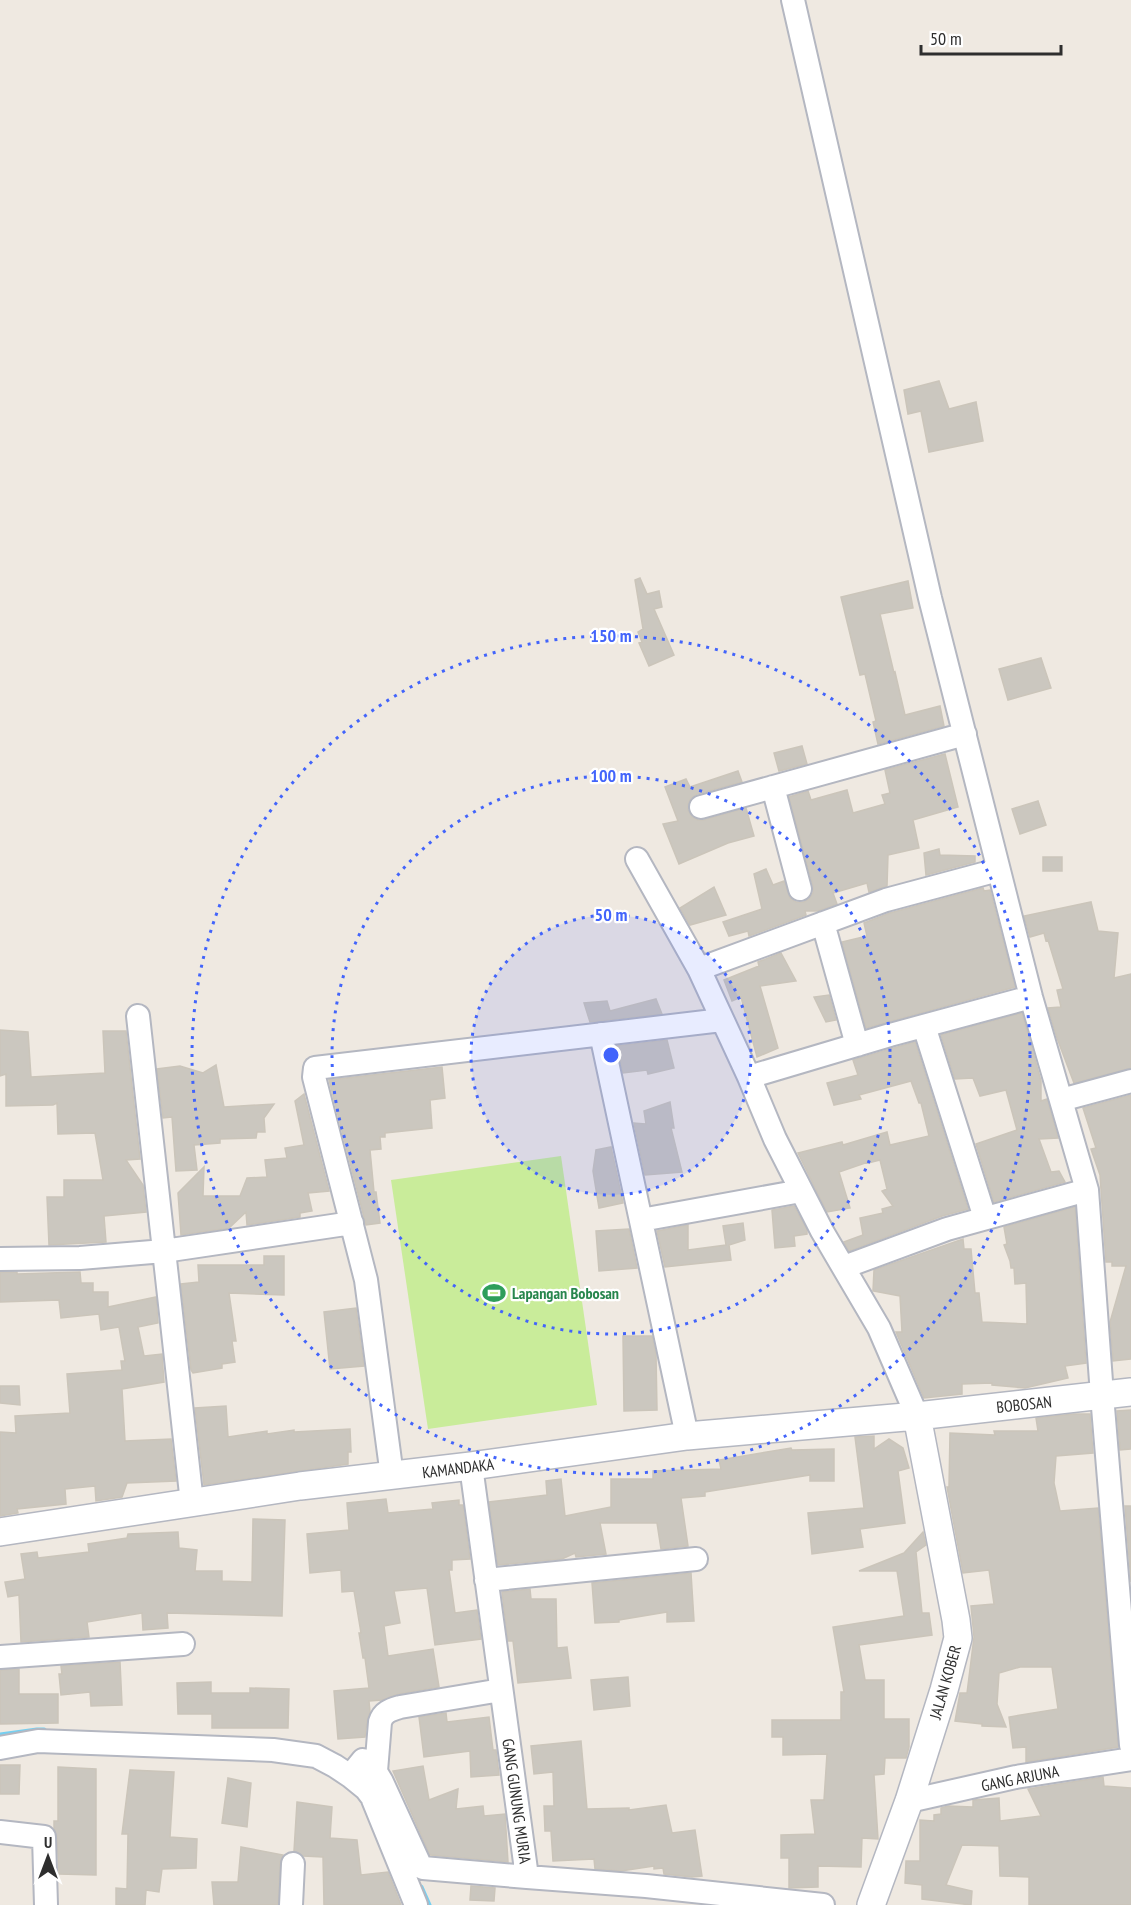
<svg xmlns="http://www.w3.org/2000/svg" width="1131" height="1905" font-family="'PT Sans Narrow',sans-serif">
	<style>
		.pitch { fill: #c9ec9a }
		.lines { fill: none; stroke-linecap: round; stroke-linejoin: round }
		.stream { stroke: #75cff0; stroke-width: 5 }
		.building { fill: #cbc7bf; stroke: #cbc5ba; stroke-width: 1.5 }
		.minor-casing { stroke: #b4b7c1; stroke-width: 26 }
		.tertiary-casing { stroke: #b4b7c1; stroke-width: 30 }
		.minor { stroke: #fff; stroke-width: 22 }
		.tertiary { stroke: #fff; stroke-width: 27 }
		.ring { fill: none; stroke: #4264fb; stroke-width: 3; stroke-dasharray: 3 6 }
		.labels { text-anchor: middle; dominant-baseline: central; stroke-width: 4.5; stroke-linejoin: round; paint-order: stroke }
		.leisure-label { font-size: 16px; font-weight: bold; fill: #27864d; stroke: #fff; text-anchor: start }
		.street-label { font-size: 16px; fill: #2e2e2e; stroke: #fff }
		.centre { fill: #4264fb; stroke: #fff; stroke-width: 3 }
		.ring-label { font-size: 18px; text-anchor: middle; font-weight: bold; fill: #4264fb; stroke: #fff; stroke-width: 4.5; stroke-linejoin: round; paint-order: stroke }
	</style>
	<rect width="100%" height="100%" fill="#efe9e1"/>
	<path class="pitch" d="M561,1156L597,1405L428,1429L391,1180Z"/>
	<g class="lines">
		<path class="stream" d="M0,1735L37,1730H44
			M421,1887L429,1905"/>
	</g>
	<path class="building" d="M939,381L949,409L976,402L983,441L929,452L921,411L908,414L904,390Z
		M640,578L647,594L659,591L662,607L654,609L674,655L649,666L639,643L642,642L638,632L643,629L635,580Z
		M908,581L913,608L880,614L894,673L895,672L905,715L940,706L944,726L878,744L873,722L876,721L865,674L860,675L841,597Z
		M1041,658L1051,688L1008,700L999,669Z
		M802,746L807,764L779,771L774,753Z
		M945,754L958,807L913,820L919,848L888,855L887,886L869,892L867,883L833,893L837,904L818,911H805L806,915L749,936L748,931L729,936L723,922L762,909L754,874L766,869L773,885L784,881L790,898L796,902H804L809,899L813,893V886L789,797L808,791L811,800L847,790L853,813L885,804L882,795L890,793L885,770Z
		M738,771L742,782L697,794L691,798L688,804V810L692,817L698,820H704L746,808L754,836L728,843L679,864L663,824L678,821L665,787L686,779L690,787Z
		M1038,801L1046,825L1020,834L1012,809Z
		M939,849L940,855L975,856V862L926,875L924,853Z
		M1043,857H1062V871H1043Z
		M714,887L726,915L690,925L680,908Z
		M983,888L984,891L990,890L1015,987L866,1028L842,942L867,936L864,923L890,913Z
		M1091,902L1098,931L1118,933L1114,978L1131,974V1068L1074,1083L1057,1038L1048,1008L1061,1007L1057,990L1063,989L1048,940L1046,941L1044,933L1030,937L1024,916Z
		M781,953L796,981L760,986L778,1048L757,1057L741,997L732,1001L724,980L759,966L758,962Z
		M829,995L836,1020L826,1022L814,997Z
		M656,999L662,1014L590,1022L584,1003L607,1001L610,1011Z
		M1022,1013L1041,1081V1101L1047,1099L1058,1138L1039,1139L1051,1172L1059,1171L1065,1182L994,1202L976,1144L1017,1130L1006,1090L980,1096L973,1078L955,1079L941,1035Z
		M0,1030L28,1032L31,1077L105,1073L103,1031H126L140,1159L126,1160L143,1185L146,1212L104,1216L106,1242L49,1245L47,1197H64V1180H103L95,1133L58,1134L57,1103L53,1105L6,1106V1074L0,1076Z
		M667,1040L674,1068L648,1074L647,1070L623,1073L617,1046Z
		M915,1042L968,1209L942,1216L849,1251L844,1242L863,1235L860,1218L883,1213L882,1209L893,1206L882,1191L887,1189L880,1160L868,1163V1162L839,1172L850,1208L827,1212L798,1153L842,1142L843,1145L887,1132L890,1145L929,1136L921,1103H919L911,1081L859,1095L861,1099L834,1105L827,1083L858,1075L853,1060Z
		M216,1065L224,1107L274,1104L264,1118L265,1132H257L256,1138L220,1139V1143L194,1145L197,1170L176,1171L172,1117L163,1118L157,1069L180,1066L203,1073Z
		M442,1067L445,1098L430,1100L432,1128L385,1133V1137H380L381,1149L370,1150L374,1192H376L380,1223L366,1225L329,1080Z
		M304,1094L329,1191L308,1193L312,1211L300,1213V1217L247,1225L246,1212L229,1228L181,1235L178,1193L204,1167L203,1196H240L247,1178L267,1177L265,1160L287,1158L285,1148L304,1145L295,1101Z
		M1131,1095V1359L1113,1361L1110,1322L1126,1266H1112V1262H1106L1100,1175L1091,1149L1096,1148L1083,1108Z
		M670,1102L674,1128H671L682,1172L645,1175L634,1123L646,1124L644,1111Z
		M611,1147L623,1203L599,1208L593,1171L596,1150Z
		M794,1206L807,1230V1234L794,1236L795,1246L775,1248L772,1210Z
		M1075,1207L1086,1363L1065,1366L1068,1378L1025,1388L992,1385V1383L962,1384V1394L924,1398L896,1332H902L900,1296L873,1291L874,1270L963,1239L964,1249H971L975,1293H979L982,1322L1027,1324L1026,1283L1015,1284L1014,1268H1011L1010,1261L1004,1245L1007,1244L1004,1227Z
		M743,1223L745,1240L729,1245L731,1260L665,1267L657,1231L688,1225V1250L726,1245L723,1226Z
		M629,1229L637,1268L599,1271L596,1231Z
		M264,1256H284V1295L229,1293L236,1341H232L235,1362L222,1364V1368L193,1373L191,1370L181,1284L199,1282L198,1265H264Z
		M80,1272L81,1283H93V1292H108V1307L156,1297L158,1323L138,1327L144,1356L162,1354L164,1382L122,1389L125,1441L171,1439L176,1481L127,1483L122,1497L96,1501L95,1486L65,1489L66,1504L17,1509L18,1513L0,1516V1432L16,1433L15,1416L70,1413L67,1374L122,1370L121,1361H125L119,1327L101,1330L99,1314L61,1318L59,1300L0,1302V1272H17V1274Z
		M356,1308L364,1366L330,1369L324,1312Z
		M623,1336H652L656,1354L657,1410L624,1411Z
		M0,1386H19L20,1405L0,1403Z
		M226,1406L228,1437L267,1431V1434L294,1430V1432L350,1429L351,1452H348V1464L204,1485L195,1408Z
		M1131,1410V1449L1120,1450L1117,1411Z
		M1074,1414H1090L1093,1453L1056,1456L1054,1483L1060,1511L1098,1508L1118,1747L1026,1762V1747L1013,1748L1009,1717L1058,1709L1052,1667H1020L999,1673L997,1704L1006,1727L982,1726V1724L955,1721L960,1693H967L974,1637L971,1606L994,1604L989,1570L963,1573L947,1487H949L950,1433L995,1435L994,1431H1038L1036,1418Z
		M874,1436V1449L889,1439L903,1448L909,1468L898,1471L905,1523L860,1529L863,1547L812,1554L808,1513L864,1508L855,1437Z
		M791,1448L792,1450L834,1449V1481H810V1475L705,1492V1496L681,1498L688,1546L661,1549L657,1523H600L606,1554L576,1557L575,1553L562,1559L498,1565L489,1502L547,1495L546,1481L561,1479L565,1516L611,1507V1479H653V1471L721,1469L719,1460Z
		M386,1499L388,1513L433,1509L432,1503L459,1500V1505H463L470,1559L452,1560V1570H449L455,1613L477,1610L481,1639L435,1645L427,1588L394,1591L400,1623L384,1626L388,1656L433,1649L439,1687L398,1694L382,1700L369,1701L370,1712L367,1721L365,1737L338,1739L334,1691L369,1688L365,1658H363L359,1633H361L354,1591L342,1592L341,1570L310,1573L307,1534L349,1530L347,1503Z
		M1125,1506H1131V1582Z
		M253,1519L285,1520L282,1616L167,1613L168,1628L143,1630L142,1613L87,1622L89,1637L21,1642L19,1595L8,1597L5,1582L25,1579L21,1554L37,1552L38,1558L89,1552L88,1544L127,1538L128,1534L178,1532L179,1548L197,1550L195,1571H222V1581L252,1582Z
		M923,1532L926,1545L916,1552L922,1613H929L932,1635L859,1645L865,1680H884V1719H909V1747L906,1758H885L884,1774L874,1775L878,1839L862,1838L861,1867L818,1866V1887L789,1888V1858H781V1835L815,1834L811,1800H824L827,1754L783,1755V1737H772V1720H841V1692H844L833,1627L904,1616L897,1571H859L904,1553Z
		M691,1573L694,1621L667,1622V1612L619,1620V1622L595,1623L592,1583Z
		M530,1589L531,1599H556L557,1648L567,1647L571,1678L518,1683L513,1641H508L502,1592Z
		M120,1662L122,1705L91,1706L90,1692L61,1695L59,1674H62L61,1666Z
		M19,1669V1694H58V1723L0,1724V1670Z
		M628,1677L630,1706L594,1710L591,1680Z
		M211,1682V1693H250V1688L289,1689L288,1728H212V1714H178L177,1683Z
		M446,1713L447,1722L489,1717L493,1750H496L499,1775L471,1777L470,1751L424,1757L419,1717Z
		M581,1741L587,1809L629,1808V1810L666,1805L672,1833L695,1830L702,1876L692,1877L664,1874L663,1868L654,1869V1866L621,1871L595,1869L594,1859L553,1861L551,1831H545L544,1806H554L553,1772L534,1774L531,1746Z
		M0,1765H20L19,1794H0Z
		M423,1766L429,1800L458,1789L456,1809L483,1806L484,1816L505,1814L508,1862L430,1855L393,1771Z
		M58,1767L96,1769V1875L59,1874L57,1837L54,1828V1821H58Z
		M130,1770L174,1772L170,1837L197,1839L196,1868L162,1869L159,1892L146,1890L145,1905H116V1888L127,1889L128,1834H122Z
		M1103,1777L1104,1786L1131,1788V1905H1029V1877L1000,1876L999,1846L962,1845L946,1885L972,1891L971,1905L922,1899V1885L905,1883L906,1861H920V1820L934,1821V1815L941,1814V1808L948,1806L973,1807V1800L999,1798L1000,1821L1041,1816L1028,1789Z
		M228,1778L251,1783L247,1827L222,1823Z
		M297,1802L332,1807L330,1838L357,1840L361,1875L388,1872L401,1905H324L323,1857L303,1856L294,1851Z
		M241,1847L283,1855L280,1863L278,1905H214L212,1882H238Z
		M471,1886L495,1888L494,1901L470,1900Z"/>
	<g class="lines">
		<g class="minor-casing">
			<path id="minor" d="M793,0L930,598L1031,997L1087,1190L1102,1395L1131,1745
				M773,787L800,889
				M701,807L965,734
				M637,859L699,969L749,1077L775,1139L822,1231L879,1328L917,1416
				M823,923L857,1045
				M699,969L886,900L998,870
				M138,1016L192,1503
				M924,1026L985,1218
				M601,1034L687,1436
				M749,1077L890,1035L1031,997
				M1061,1100L1131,1081
				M641,1220L801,1191
				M0,1259L80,1258L164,1251L352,1223
				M844,1267L947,1229L1087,1190
				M471,1466L527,1877L646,1886L823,1905
				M392,1476L366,1280L314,1077L315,1068L722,1020
				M486,1580L696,1559
				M0,1657L183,1644
				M0,1748L38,1741L273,1750L316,1756L335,1766L350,1776L366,1789L372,1797L416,1905
				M376,1771L380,1722C383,1712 390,1710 400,1707L501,1690
				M350,1776L363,1760L370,1762L382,1782L421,1867L423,1868L527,1877
				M909,1801L1016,1777L1131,1759
				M0,1832L44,1837L46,1905
				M291,1905L293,1864"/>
		</g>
		<g class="tertiary-casing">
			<path id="tertiary" d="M0,1532L300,1486L471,1466L687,1436L917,1416L1131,1392
				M871,1905L909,1801L944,1690L958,1638L956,1620L917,1416"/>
		</g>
		<use href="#minor" class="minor"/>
		<use href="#tertiary" class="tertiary"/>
	</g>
	<circle cx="611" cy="1055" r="140" fill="#4264fb" fill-opacity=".12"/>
	<g class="ring">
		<circle cx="611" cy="1055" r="140"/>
		<circle cx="611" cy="1055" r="279"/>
		<circle cx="611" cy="1055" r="419"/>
	</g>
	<defs>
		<g id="stadium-bare" transform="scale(1.8)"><path d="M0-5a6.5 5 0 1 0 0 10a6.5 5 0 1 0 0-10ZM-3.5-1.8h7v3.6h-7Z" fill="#2e9e5b" stroke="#fff" stroke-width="2.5" paint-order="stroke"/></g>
	</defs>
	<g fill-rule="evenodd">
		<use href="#stadium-bare" x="494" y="1293"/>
	</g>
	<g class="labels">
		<g class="leisure-label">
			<text x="512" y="1293">Lapangan Bobosan</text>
		</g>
		<g class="street-label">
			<text transform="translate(1024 1404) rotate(-6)">BOBOSAN</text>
			<text transform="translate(458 1468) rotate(-7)">KAMANDAKA</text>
			<text transform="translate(945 1682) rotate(-74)">JALAN KOBER</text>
			<text transform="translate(1020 1778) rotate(-11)">GANG ARJUNA</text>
			<text transform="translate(517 1801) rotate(82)">GANG GUNUNG MURIA</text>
		</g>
	</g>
	<circle cx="611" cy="1055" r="9" class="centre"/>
	<g class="ring-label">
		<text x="611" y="642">150 m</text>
		<text x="611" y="782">100 m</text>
		<text x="611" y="921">50 m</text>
	</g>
	<g transform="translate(48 1857)" stroke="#ffffff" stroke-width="4.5" paint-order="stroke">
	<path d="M0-4.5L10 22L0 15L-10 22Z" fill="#2e2e2e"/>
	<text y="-9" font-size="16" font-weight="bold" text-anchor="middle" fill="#2e2e2e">U</text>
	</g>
	<path d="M921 45v9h140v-9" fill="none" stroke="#2e2e2e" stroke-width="3"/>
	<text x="930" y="45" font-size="18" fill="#2e2e2e" stroke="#ffffff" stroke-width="4.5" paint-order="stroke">50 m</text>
</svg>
